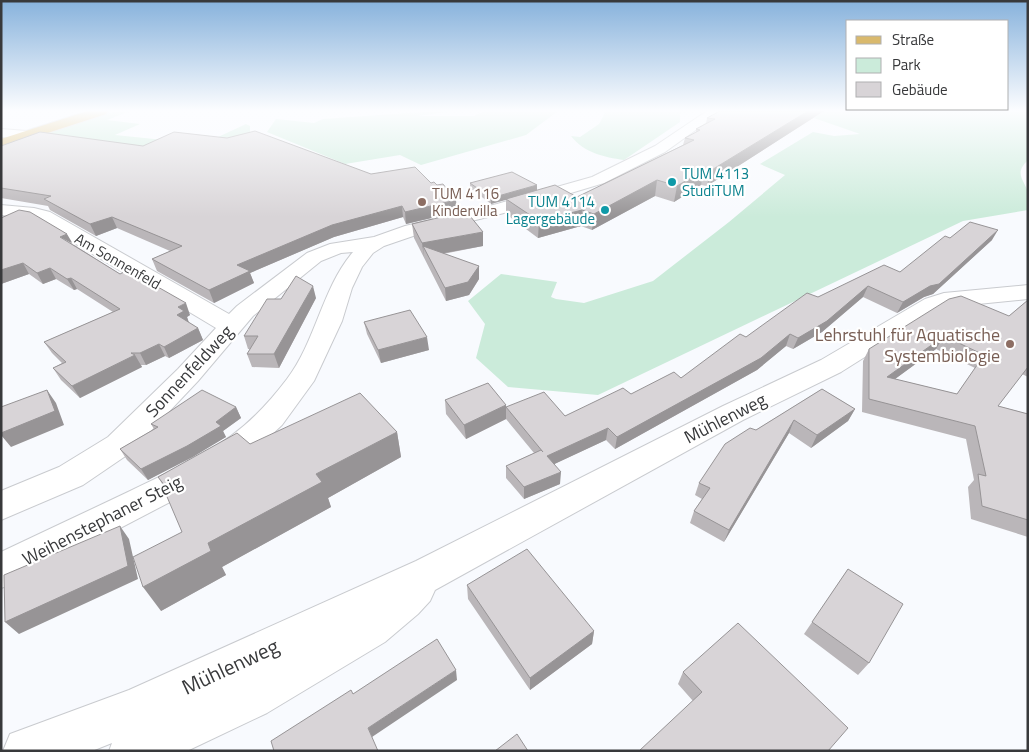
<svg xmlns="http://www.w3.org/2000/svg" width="1029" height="752" font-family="'Titillium Web',sans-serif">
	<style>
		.green { fill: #cbebda }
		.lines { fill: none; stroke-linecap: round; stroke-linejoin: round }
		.minor-casing { stroke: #c9cbcf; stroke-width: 2 }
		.major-casing { stroke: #d7d7d8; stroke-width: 2 }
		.minor { fill: #fff; fill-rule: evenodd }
		.major { fill: #d9b96d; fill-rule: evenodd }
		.wall { fill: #bab6b9; fill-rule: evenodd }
		.shaded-wall { fill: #979496 }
		.building { fill: #d8d4d7; stroke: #979496; fill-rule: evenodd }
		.culture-dot { fill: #0f9aa8; stroke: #fff; stroke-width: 2 }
		.education-dot { fill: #8d6e63; stroke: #fff; stroke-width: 2 }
		.labels { text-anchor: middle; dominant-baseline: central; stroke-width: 4.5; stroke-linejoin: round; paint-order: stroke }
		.far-culture-label { font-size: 15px; fill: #0d838f; stroke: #fff; text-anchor: start }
		.far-education-label { font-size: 15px; fill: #785e54; stroke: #fff; text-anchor: start }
		.far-street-label { font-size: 15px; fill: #38393b; stroke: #fff }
		.education-label { font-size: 18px; fill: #785e54; stroke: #fff; text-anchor: end }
		.street-label { font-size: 18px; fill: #38393b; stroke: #fff }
		.near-street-label { font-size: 21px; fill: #38393b; stroke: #fff }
	</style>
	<rect width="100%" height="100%" fill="#f8fafe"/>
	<path class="green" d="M116,111H130L107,120L140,124L115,135L203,144L246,124L250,126V135L168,156L1,148Z
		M437,111H454L417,116H474L485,111H558L526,135L421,165L400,155L345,164L267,132L276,119L314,123L323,119Z
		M606,111H683L680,114V122L624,160C604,157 584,153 571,136L580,137L599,124Z
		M824,111H1028V160C1013,174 1025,180 1028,193C1029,199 1028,205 1028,210L963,221L598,395L508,387L476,358L485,324L468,301L501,274L557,282L551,297L556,299L584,303L653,281L729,222L785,175L760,164L813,132L834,136L860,134L814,118Z"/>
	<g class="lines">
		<g class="minor-casing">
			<path id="minor" d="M707,111H722L665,152L604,183L508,212L419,234L384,246L373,253L362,267L352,288L342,321L314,381L282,425L253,452L193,490L15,583L1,588V552C43,532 86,512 128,492C163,475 200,458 231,436C253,420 271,400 287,379C316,341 322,288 353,252L341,253L321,261L253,316L198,381L130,453L83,485L1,520V491L59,467L108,437L178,369L216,328L36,220L1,215V205L34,208L50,212L229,314L237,306L307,253L330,244L374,237L405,226L497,204L592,177L655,146Z
				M1,129L27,131L34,135L27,139L1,137Z
				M1028,285V299L948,307L941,309L841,372L743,420L435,590L430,601L418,614L385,642L267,713L187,751H109L112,743L92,751H3L10,734L129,690L416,561L723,406L821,360L925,299L944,293Z"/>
		</g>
		<g class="major-casing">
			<path id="major" d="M88,111H108L106,114L1,148V139Z"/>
		</g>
		<use href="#minor" class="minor"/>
		<use href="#major" class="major"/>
	</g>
	<path class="wall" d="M720,111H824L707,186L701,185L674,202L655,196L592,230L581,226L538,238L506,214V199L491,204L470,188V183L537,190L577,197L683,145L685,138L696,132V129L706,124L707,118Z
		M1,146L457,212L406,224L403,217L334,237L250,273L254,283L214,303L157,271L152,259L170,251L117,228L96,236L50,210L48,206L1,198Z
		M1,218L73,244L120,274L190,315L187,317L189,323L198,328L203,340L169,358L165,356L146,365H141L142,367L80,398L61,380L53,368L62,363L52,353L44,342L113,312L77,289L74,290L56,279L43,284L29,274L1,284Z
		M412,224L483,246L443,254L479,266V279L469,295L446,301L414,238Z
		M950,238L992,240L933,294L924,297L897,313L863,297L822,332L793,349L786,346L757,370L615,449L606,440L554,464L560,484L524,499L506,478V466L534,453L506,419V407L565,416L681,378L746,337L818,297L900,272Z
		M316,298L279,368L252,367L247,354L250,349H248L244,336L281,299Z
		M1028,300V377L1022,374L998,406L1028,414V537L971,519L968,487L974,480L966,439L862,412L863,361L869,349L1009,316ZM936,349L975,368L957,394L895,379Z
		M364,322L429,350L381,363L367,334Z
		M822,389L855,409L848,421L811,448L789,433L724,542L690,523L694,511L702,499L695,495L699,483L756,430Z
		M445,400L506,405V419L466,439L446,414Z
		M236,407L241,418L223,431L226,437L148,480L127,460L120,449L154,429L151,424Z
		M397,432L401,457L328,498L331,507L222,567L226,575L161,611L182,532L167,492L158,477L250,444Z
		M848,569L869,663L858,675L804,634Z
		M467,585L594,631L592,644L530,690L468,599Z
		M683,672L828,751L693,701L678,684Z"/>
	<path class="shaded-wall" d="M808,111H824L707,186L710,171Z
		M704,170L701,185L674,202L677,186Z
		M657,180L655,196L592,230L594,214Z
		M537,185V191L491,204V198Z
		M456,200L457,212L406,224L405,212Z
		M402,206L403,217L334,237L250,273L254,283L214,303L209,290L237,265L332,225Z
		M582,210L581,226L538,238L539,221Z
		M112,217L117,228L96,236L90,224Z
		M998,230L992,240L933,294L924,297L897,313L903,302Z
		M483,232V246L428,256L423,246L424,257L422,243Z
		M67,234L73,244L60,237Z
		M23,263L29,274L1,284V270Z
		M479,266V279L469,295L446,301L445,288Z
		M50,268L56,279L43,284L37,273Z
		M71,278L77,289L74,290L67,279Z
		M313,286L316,298L279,368L274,354Z
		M868,286L863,297L822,332L793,349L798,338Z
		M186,303L190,315L187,317L189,323L177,315L178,307Z
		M198,328L203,340L169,358L164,347Z
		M790,334L786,346L757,370L615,449L617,437Z
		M944,336L936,349L880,390L887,377Z
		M427,337L429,350L381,363L378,350Z
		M159,344L165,356L146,365L140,353Z
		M135,355L142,367L80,398L72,386Z
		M47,390L56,403L64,425L11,447L1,435V433Z
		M506,405V419L466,439L464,425Z
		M236,407L241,418L223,431L226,437L193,457L148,480L141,469L216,422Z
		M855,409L848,421L811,448L817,435Z
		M794,420L789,433L724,542L729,530Z
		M608,428L606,440L546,468L547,456Z
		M397,432L401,457L328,498L331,507L222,567L226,575L161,611L143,587L208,543L316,474Z
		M561,472L560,484L524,499V487Z
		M120,526L129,539L138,579L19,634L5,622Z
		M594,631L592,644L530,690V678Z
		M456,670L457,680L372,737L368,728Z"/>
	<path class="building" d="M720,111H808L710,171L704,170L677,186L657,180L594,214L582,210L539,221L506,199L555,185L577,197L694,140L685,138L700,130L696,129L715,119L707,118Z
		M255,131L371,174L415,167L431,183L434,182L437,185L443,184L456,200L405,212L402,206L332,225L237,265L250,271L209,290L152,259L182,246L112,217L90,224L44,199L51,196L1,188V146L40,132L143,146L174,132L227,138Z
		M512,172L537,185L491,198L470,183Z
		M19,210L30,212L67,234L60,237L120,274L128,270L186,303L178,307L184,311L177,315L198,328L164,347L159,344L140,353H131L135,355L72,386L53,368L66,362L44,342L120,309L71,278L67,279L50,268L37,273L23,263L1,270V218Z
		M466,211L483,232L422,243L412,224Z
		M970,222L998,230L939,284L930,286L903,302L868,286L827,321L798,338L790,334L761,358L617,437L608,428L547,456L561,472L524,487L506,466L541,450L543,452L506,407L544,392L565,416L623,388L631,394L674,372L681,378L740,334L746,337L807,293L818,297L884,265L900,272L945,236L950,238Z
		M423,246L479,266L468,282L445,288Z
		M296,276L313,286L274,354H247L258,336H244L267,299H281Z
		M961,296L1009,316L1028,300V367L998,406L1028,414V520L982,506L978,474L986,476L975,426L869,399V349L949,299ZM944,336L984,355L957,394L887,377Z
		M410,310L427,337L378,350L364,322Z
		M488,383L506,405L464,425L445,400Z
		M822,389L855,409L817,435L794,420L729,530L694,511L710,488L699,483L725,444L750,428L756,430Z
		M47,390L55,411L1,433V407Z
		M202,390L236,407L216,422L221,426L187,446L141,469L120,449L158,427L151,424Z
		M360,393L397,432L316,474L322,482L208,543L211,551L143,587L133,557L182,532L165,492L169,491L158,477L237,433L250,444Z
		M120,526L128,566L5,622L4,575Z
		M527,549L594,631L530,678L467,585Z
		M848,569L903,604L869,663L812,622Z
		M738,623L848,728L828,751H639L702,692L683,672Z
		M437,639L456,670L368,728L378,751H274L271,741L351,690L353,694Z
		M517,734L528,751H495Z"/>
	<linearGradient id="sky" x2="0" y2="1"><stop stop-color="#87b2dc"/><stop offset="0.51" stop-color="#fcfdff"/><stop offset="1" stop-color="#fcfdff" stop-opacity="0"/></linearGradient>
	<rect width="1029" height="217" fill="url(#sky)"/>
	<g class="culture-dot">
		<circle cx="672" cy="182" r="5"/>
		<circle cx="605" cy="210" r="5"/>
	</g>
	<g class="education-dot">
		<circle cx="422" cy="202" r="5"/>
		<circle cx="1010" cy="344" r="5"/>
	</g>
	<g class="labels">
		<g class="far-culture-label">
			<text x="682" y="173">TUM 4113<tspan x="682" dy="17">StudiTUM</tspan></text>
			<text x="595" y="201" text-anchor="end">TUM 4114<tspan x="595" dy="17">Lagergebäude</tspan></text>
		</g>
		<g class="far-education-label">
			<text x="432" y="193">TUM 4116<tspan x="432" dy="17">Kindervilla</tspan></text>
		</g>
		<g class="far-street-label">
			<text transform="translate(118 261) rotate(30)">Am Sonnenfeld</text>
		</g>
		<g class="education-label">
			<text x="1000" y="334">Lehrstuhl für Aquatische<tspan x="1000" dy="21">Systembiologie</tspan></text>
		</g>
		<g class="street-label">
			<text transform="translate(189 371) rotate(-47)">Sonnenfeldweg</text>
			<text transform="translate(725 418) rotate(-27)">Mühlenweg</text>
			<text transform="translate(102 520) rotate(-27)">Weihenstephaner Steig</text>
		</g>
		<g class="near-street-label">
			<text transform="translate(230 666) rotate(-25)">Mühlenweg</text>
		</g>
	</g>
	<rect width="1029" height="752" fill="none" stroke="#38393b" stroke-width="5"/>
	<rect x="846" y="20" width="162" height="90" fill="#ffffff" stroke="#afb0b1"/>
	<rect x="856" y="36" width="25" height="8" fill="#d9b96d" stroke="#afb0b1"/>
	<text x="892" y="45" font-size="15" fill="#38393b">Straße</text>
	<rect x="856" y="58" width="25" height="15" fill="#cbebda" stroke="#afb0b1"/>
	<text x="892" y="70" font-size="15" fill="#38393b">Park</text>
	<rect x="856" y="82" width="25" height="15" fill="#d8d4d7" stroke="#afb0b1"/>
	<text x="892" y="95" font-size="15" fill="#38393b">Gebäude</text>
</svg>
